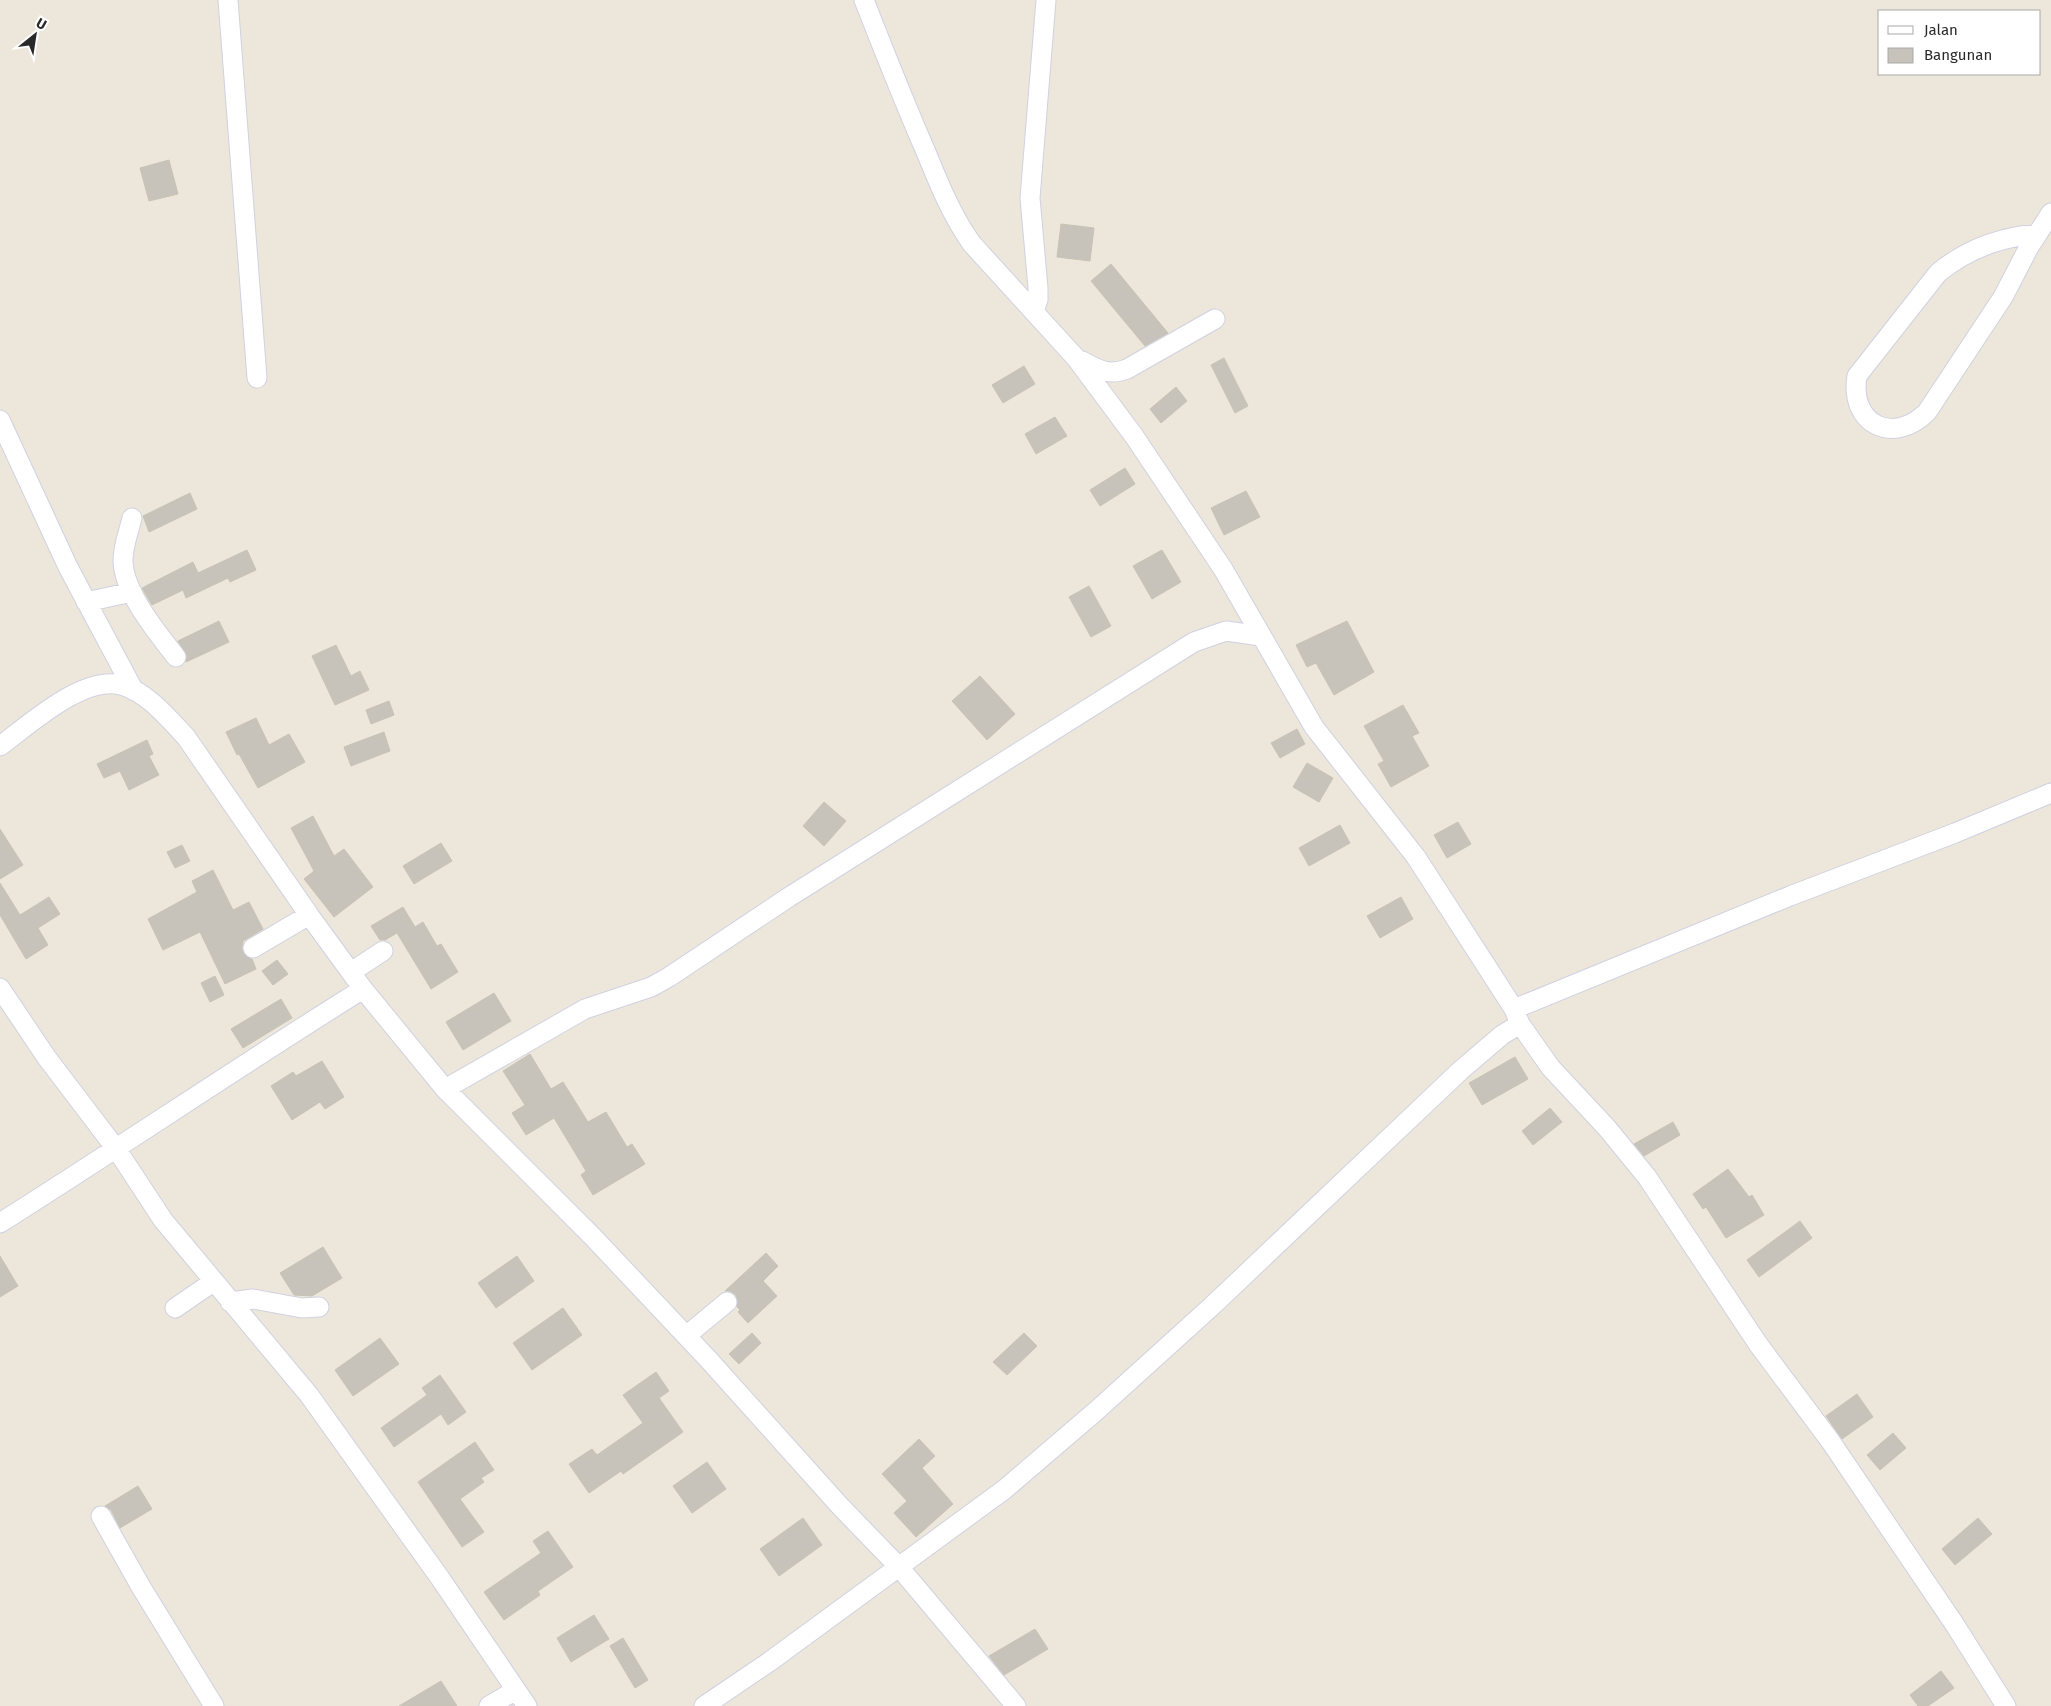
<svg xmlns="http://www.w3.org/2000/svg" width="2051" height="1706" font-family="'Fira Sans',sans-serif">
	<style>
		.building { fill: #c7c3ba; stroke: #c7c3b4 }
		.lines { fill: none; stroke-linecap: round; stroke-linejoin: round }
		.minor-casing { stroke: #d0d1e2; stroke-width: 21 }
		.minor { stroke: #fff; stroke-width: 19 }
	</style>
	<rect width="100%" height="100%" fill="#ece7da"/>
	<path class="building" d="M169,160L178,194L149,201L140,168Z
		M1061,224L1094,228L1090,261L1057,257Z
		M1111,264L1168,333L1145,346L1091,281Z
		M1224,358L1248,406L1235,413L1211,365Z
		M1024,366L1035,384L1003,403L992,385Z
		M1176,387L1187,401L1161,423L1150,409Z
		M1055,417L1067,436L1036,454L1025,434Z
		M1125,468L1135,484L1100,506L1090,490Z
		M1246,491L1260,517L1224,535L1211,508Z
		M190,493L197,509L149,532L143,516Z
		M247,550L256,570L230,582L228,578L186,598L183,590L152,605L142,588L193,562L198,573Z
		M1162,550L1181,582L1152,599L1133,566Z
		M1089,586L1111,626L1091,637L1069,597Z
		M219,621L229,642L186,662L187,655L178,641Z
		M1347,621L1374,672L1334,695L1316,663L1307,667L1296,645Z
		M336,645L351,676L360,671L369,690L335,705L312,656Z
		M980,676L1015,714L987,740L952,701Z
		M389,701L394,715L371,724L366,710Z
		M1403,705L1419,733L1412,736L1429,766L1391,787L1378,764L1384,761L1364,726Z
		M256,718L269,745L289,734L305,762L258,788L239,754L237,755L226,732Z
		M1297,729L1305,744L1280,758L1271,743Z
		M384,732L390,751L351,766L344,747Z
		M147,740L153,754L149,756L159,775L129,790L120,771L104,778L97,764Z
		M1307,763L1333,778L1319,802L1293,787Z
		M824,802L846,821L824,846L803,826Z
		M313,816L334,856L344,849L373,887L334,917L304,879L314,871L291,828Z
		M1458,822L1471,844L1447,858L1434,835Z
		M1340,825L1350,843L1309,866L1299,848Z
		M0,829L23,865L0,879Z
		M441,843L452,861L414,884L403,866Z
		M182,845L190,861L175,868L167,852Z
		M213,870L233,910L249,902L263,929L243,941L242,948L244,954L252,959L256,969L225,984L200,932L163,950L148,919L197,892L192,881Z
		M0,883L20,915L49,897L60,914L38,928L48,945L26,959L0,915Z
		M1401,897L1413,919L1380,938L1367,916Z
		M403,907L415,927L423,922L437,946L441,944L458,972L431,989L397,933L385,940H380L371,926Z
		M277,960L288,974L273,985L262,971Z
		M215,976L224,995L210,1002L201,983Z
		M494,993L511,1021L463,1050L446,1022Z
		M281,999L292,1018L243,1048L231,1029Z
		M530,1054L551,1089L563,1082L588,1122L606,1112L627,1147L632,1144L645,1164L593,1195L581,1175L586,1171L554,1118L526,1135L512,1113L525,1105L503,1071Z
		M1515,1057L1528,1079L1482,1105L1469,1083Z
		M322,1061L344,1097L325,1109L320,1102L292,1120L271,1086L293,1072L296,1076Z
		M1550,1108L1562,1122L1533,1145L1522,1131Z
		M1673,1122L1680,1135L1644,1156L1634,1144Z
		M1728,1169L1749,1197L1752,1195L1764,1215L1726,1238L1706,1207L1703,1209L1693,1194Z
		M1800,1221L1812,1238L1759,1277L1747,1260Z
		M323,1247L342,1278L312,1296L294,1295L280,1273Z
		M766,1253L778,1266L763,1281L777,1296L748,1323L738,1312L740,1310L737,1307L736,1295L730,1291H725Z
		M0,1256L18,1286L0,1297Z
		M517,1256L534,1281L496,1308L478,1283Z
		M563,1308L582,1335L532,1370L513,1343Z
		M752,1333L761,1343L739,1364L729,1354Z
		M1024,1333L1037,1346L1007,1375L993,1362Z
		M380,1338L399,1364L353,1396L335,1370Z
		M656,1372L669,1391L659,1398L683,1432L623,1474L621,1471L589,1493L569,1464L592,1449L597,1455L643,1423L623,1395Z
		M440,1375L466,1412L448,1425L441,1414L394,1447L381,1428L427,1395L422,1388Z
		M1857,1394L1873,1417L1842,1439L1826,1416Z
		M1893,1433L1906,1448L1880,1470L1867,1455Z
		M919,1439L935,1456L922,1468L953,1504L916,1537L894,1513L907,1501L882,1474Z
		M475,1442L494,1470L481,1478L484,1482L460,1499L484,1532L462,1547L418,1482Z
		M707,1462L726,1489L692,1513L673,1486Z
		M138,1486L152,1509L120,1528L111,1510L105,1506Z
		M803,1518L822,1545L779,1576L760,1549Z
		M1978,1518L1992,1534L1955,1565L1942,1549Z
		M548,1531L573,1567L538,1591L540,1595L504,1620L484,1592L541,1553L533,1541Z
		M594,1615L609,1639L571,1662L557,1638Z
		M1035,1629L1048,1649L1004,1675L989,1656Z
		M623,1638L648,1680L635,1688L610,1646Z
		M1941,1671L1954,1688L1928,1706H1918L1910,1695Z
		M441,1681L457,1706H399Z"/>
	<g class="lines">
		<g class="minor-casing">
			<path id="minor" d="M228,0L257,378
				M864,0C884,51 904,102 926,152C939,184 952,216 972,244L1076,358L1134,436L1223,569L1314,727L1416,857L1514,1009L1520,1024L1551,1068L1607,1128L1647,1177L1758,1344L1831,1442L1955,1625L2006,1706
				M2037,234C2000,237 1967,249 1938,273L1857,376C1849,424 1893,446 1927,412L2003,297L2029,247L2051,213
				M1034,311L1038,300V288L1030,198L1046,0
				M1082,361C1099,370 1108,376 1127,369L1215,319
				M0,420L68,567L134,691
				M132,518C129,531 123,546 123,560C123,592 157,632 176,657
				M86,602L132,592
				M0,746C29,725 83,675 121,685C146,691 169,719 186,737L309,915L363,989L445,1089L592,1236L708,1359L840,1506L899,1567L1016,1706
				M253,948L309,915
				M351,972L383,951
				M0,988L47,1058L117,1150L163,1220L309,1395L440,1578L527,1706
				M1514,1009L1790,896L1955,833L2051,793
				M445,1089L585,1009L651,987L669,977L789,897L1194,642L1226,631L1261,636
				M0,1223C122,1146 241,1065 363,989
				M230,1302L253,1299L302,1308L319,1307
				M175,1308L213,1282
				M686,1336L727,1302
				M101,1516L141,1587L214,1706
				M489,1706L516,1690
				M704,1706L769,1662L1005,1489L1096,1411L1212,1306L1461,1070L1502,1035L1520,1024"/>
		</g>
		<use href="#minor" class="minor"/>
	</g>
	<rect x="1878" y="10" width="162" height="65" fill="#ffffff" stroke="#a9a9a9"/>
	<rect x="1888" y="26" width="25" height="8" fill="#ffffff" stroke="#a9a9a9"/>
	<text x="1924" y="35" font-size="15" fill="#292929">Jalan</text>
	<rect x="1888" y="48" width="25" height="15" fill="#c7c3ba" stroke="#a9a9a9"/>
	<text x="1924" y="60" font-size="15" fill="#292929">Bangunan</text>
	<g transform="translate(35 35) rotate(30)" stroke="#ffffff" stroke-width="4" paint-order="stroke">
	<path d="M0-4L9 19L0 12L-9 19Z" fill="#292929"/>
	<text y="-8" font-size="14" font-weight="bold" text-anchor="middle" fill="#292929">U</text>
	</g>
</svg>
